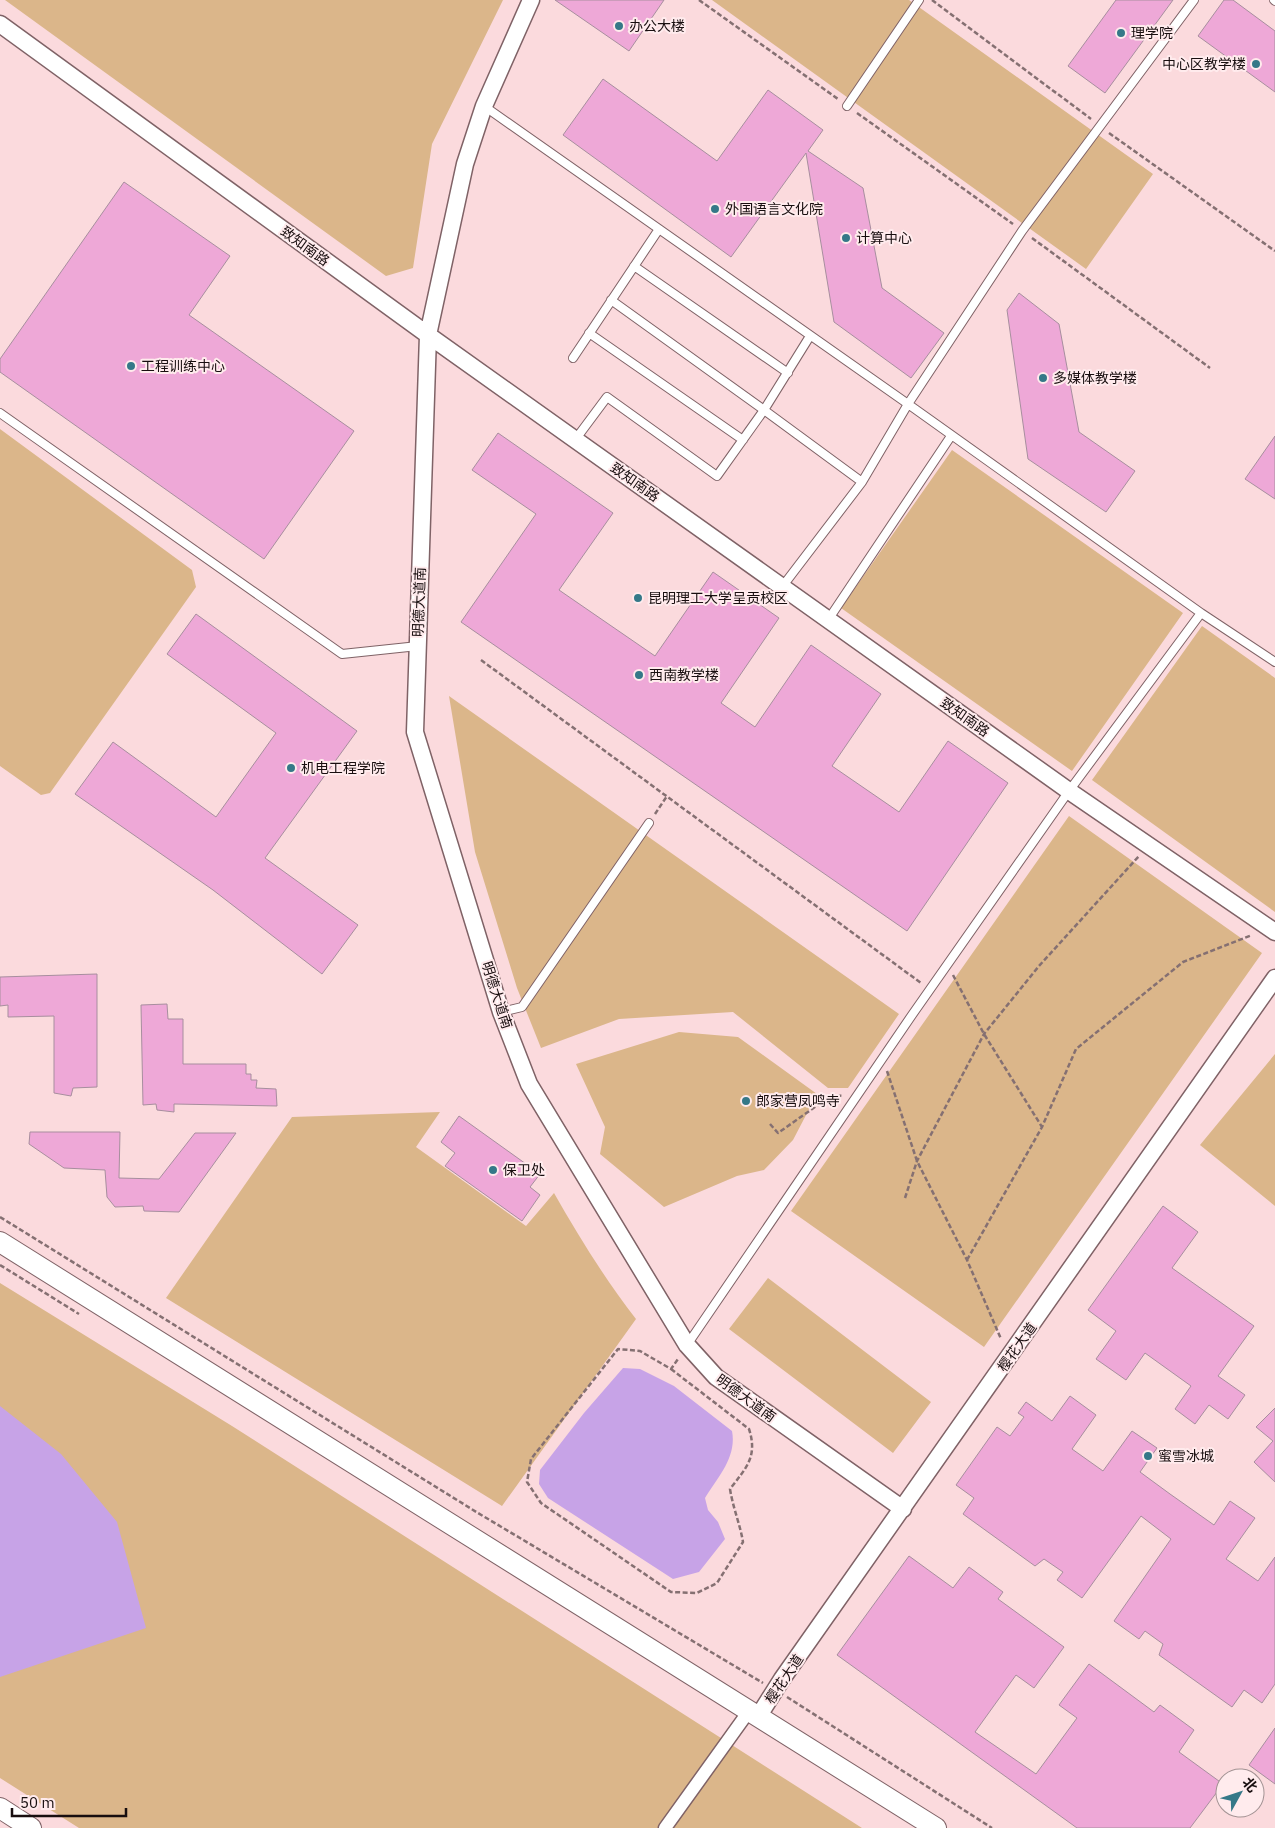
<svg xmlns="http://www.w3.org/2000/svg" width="1275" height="1828" font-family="'IBM Plex Sans','Noto Sans SC',sans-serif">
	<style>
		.green { fill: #dbb68a }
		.water { fill: #c7a3e7 }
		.building { fill: #eea8d7; stroke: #a78e9e }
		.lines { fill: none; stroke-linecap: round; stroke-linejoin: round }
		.service-casing { stroke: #7f6266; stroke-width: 10 }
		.pedestrian-casing { stroke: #7f6266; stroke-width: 15 }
		.minor-casing { stroke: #7f6266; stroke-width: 19 }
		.tertiary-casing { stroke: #7f6266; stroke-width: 22 }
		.path { stroke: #857072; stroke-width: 2.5; stroke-dasharray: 5 2.5; stroke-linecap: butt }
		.service { stroke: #fff; stroke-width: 8 }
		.pedestrian { stroke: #fff; stroke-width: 12 }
		.minor { stroke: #fff; stroke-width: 16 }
		.tertiary { stroke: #fff; stroke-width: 20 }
		.poi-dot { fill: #357888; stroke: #ffebed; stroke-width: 2 }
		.labels { text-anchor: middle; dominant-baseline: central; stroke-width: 4; stroke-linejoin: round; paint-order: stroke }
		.poi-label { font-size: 14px; fill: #180e0f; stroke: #ffebed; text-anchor: start }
		.street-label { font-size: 14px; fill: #180e0f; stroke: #ffebed }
	</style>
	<rect width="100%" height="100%" fill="#fbdadd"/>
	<path class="green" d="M5,0H503L432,144L413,268L386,276Z
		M712,0H909L1153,174L1086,269Z
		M0,429L192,570L196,587L50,793L41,795L0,766Z
		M952,450L1183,613L1072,771L841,608Z
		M1202,626L1275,678V912L1092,780Z
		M449,696L899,1014L848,1088H828L733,1012L619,1019L541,1048L517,988L475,852Z
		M1069,816L1262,953L984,1347L791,1211Z
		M679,1032L738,1037L817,1094L793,1140L764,1170L737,1176L664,1207L600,1154L605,1127L576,1064Z
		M1275,1054V1206L1200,1145Z
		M440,1112L416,1147L526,1226L554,1193C579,1237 605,1279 636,1319L502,1506L166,1298L292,1117Z
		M768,1278L931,1402L893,1453L729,1329Z
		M0,1283L232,1426L862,1828H79L0,1778Z"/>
	<path class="water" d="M623,1368L640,1369L674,1386L732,1431C737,1457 718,1477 705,1498L708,1510L718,1522L725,1539L699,1572L673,1579L548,1498L539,1484L540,1470L584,1413Z
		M0,1406L61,1454L117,1522L146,1628L0,1677Z"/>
	<path class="building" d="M555,0H664L629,51Z
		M1116,0H1173L1105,93L1068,66Z
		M1224,0H1233L1275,31V92L1198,36Z
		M603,79L717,161L768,90L823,130L808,151L863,188L882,288L944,333L911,378L834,322L806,153L731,257L563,135Z
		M124,182L230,256L189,315L354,431L264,559L0,372V359Z
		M1019,293L1059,324L1079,432L1135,471L1106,512L1028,459L1007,310Z
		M498,433L613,513L559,590L655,656L713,572L779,618L721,703L755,727L811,645L881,694L832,766L899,812L948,741L1008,783L907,931L461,622L536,514L472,470Z
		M1275,436V499L1245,479Z
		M196,614L357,731L265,858L358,925L322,974L213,890L75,794L113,742L216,817L276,733L167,654Z
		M97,974V1087L73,1088L71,1096L54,1093V1016L8,1017V1005L0,1006V977Z
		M167,1004L168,1019H183V1064H246V1074H251V1080H257L256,1088L276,1089L277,1106L174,1104V1112L157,1110L156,1104L143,1105L141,1005Z
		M459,1116L540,1174L530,1187L540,1195L522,1221L445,1166L455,1153L441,1142Z
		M30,1132H120L119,1178L159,1179L195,1133H236L179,1212L144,1211L143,1206L115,1207L107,1197L105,1170L64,1168L29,1144Z
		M1163,1206L1198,1232L1172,1268L1254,1326L1218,1376L1245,1395L1228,1419L1209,1405L1195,1424L1175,1409L1191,1386L1145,1353L1126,1380L1096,1359L1116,1331L1088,1310Z
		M1070,1396L1096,1415L1072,1449L1103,1471L1132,1431L1157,1448L1140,1472L1170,1494L1214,1525L1230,1501L1255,1518L1226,1559L1258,1581L1275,1557V1684L1262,1703L1244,1690L1232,1707L1159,1655L1163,1644L1145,1631L1139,1639L1114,1621L1171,1539L1141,1516L1082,1598L1057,1580L1063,1572L1044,1559L1035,1566L963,1514L974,1498L956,1485L997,1427L1010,1436L1024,1417L1018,1413L1026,1402L1052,1421Z
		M1275,1408V1482L1254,1462L1273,1441L1256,1427Z
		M909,1556L953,1588L969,1567L1003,1592L998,1599L1064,1647L1034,1688L1016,1675L975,1732L1036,1774L1077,1718L1059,1705L1089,1664L1154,1712L1160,1705L1194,1730L1179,1752L1223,1784L1190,1828H1077L837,1655Z
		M1275,1728V1784L1249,1765Z"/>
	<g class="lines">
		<g class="service-casing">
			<path id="service" d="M1274,0L1275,1
				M484,106L908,404L1201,613L1275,662
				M847,106L919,0
				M634,266L788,373
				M611,300L764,410L810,336
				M589,333L743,440
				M573,358L659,229
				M0,413L342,654L418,646
				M575,440L607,397L717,476L764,410L862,482L782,587
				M862,482L908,404L1022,231L1194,0
				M828,620L951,436
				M501,1012L522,1007L649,823
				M687,1345L912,1015L1069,791L1201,613"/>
		</g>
		<g class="pedestrian-casing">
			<path id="pedestrian" d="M665,1828L749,1711"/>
		</g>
		<g class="minor-casing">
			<path id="minor" d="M531,0L484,106L465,164L428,335L415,732L501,1012L529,1084L687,1345L716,1377L903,1509
				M0,24L428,335L1069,791L1275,932
				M758,1717L782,1679L1275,978"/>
		</g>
		<g class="tertiary-casing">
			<path id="tertiary" d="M0,1242L936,1828
				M0,1808L31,1828"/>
		</g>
		<path class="path" d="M699,0L838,99
			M932,0L1091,119
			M857,113L1013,224
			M1109,133L1275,251
			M1032,238L1210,368
			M481,660L921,983
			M655,814L667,796
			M953,975L984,1034L1042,1127
			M887,1071L917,1161L967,1260L1001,1339
			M770,1124L778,1133L832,1095L843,1096
			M905,1198L917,1161L984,1034L1039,966L1139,856
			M0,1217L478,1513L763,1683
			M967,1260L1042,1127L1076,1049L1183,962L1252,935
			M0,1265L79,1314
			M671,1369L749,1429C758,1457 746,1468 730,1489C733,1508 740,1524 743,1542L717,1583L697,1593L671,1592L541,1503L527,1482L531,1459L618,1349L640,1351L671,1369L678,1359
			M787,1697L992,1828"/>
		<use href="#service" class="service"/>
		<use href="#pedestrian" class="pedestrian"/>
		<use href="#minor" class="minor"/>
		<use href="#tertiary" class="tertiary"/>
	</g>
	<g class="poi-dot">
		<circle cx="619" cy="26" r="5"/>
		<circle cx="1121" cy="33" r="5"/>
		<circle cx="1256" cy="64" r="5"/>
		<circle cx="715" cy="209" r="5"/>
		<circle cx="846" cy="238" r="5"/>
		<circle cx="131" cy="366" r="5"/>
		<circle cx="1043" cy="378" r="5"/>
		<circle cx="638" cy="598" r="5"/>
		<circle cx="639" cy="675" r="5"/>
		<circle cx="291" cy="768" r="5"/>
		<circle cx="746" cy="1101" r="5"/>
		<circle cx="493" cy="1170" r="5"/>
		<circle cx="1148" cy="1456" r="5"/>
	</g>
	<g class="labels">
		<g class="poi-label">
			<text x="629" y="26">办公大楼</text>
			<text x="1131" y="33">理学院</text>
			<text x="1246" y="64" text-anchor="end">中心区教学楼</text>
			<text x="725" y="209">外国语言文化院</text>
			<text x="856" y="238">计算中心</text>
			<text x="141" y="366">工程训练中心</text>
			<text x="1053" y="378">多媒体教学楼</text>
			<text x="648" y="598">昆明理工大学呈贡校区</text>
			<text x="649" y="675">西南教学楼</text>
			<text x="301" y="768">机电工程学院</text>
			<text x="756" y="1101">郎家营凤鸣寺</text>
			<text x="503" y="1170">保卫处</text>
			<text x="1158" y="1456">蜜雪冰城</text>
		</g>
		<g class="street-label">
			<text transform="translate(305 246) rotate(36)">致知南路</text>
			<text transform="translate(635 482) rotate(35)">致知南路</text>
			<text transform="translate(419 602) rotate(-88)">明德大道南</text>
			<text transform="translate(965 717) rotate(35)">致知南路</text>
			<text transform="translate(497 995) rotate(72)">明德大道南</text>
			<text transform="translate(1017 1347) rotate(-55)">樱花大道</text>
			<text transform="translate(746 1398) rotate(36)">明德大道南</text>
			<text transform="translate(784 1679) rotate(-56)">樱花大道</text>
		</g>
	</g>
	<g transform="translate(1240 1793) rotate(50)"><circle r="24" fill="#ffebed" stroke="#a39394"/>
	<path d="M0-4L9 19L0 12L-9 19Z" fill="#357888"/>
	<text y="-8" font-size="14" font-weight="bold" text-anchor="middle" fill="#180e0f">北</text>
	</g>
	<path d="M12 1808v8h114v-8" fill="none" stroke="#180e0f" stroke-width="2.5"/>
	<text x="20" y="1808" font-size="15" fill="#180e0f" stroke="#ffebed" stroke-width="4" paint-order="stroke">50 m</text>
</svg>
